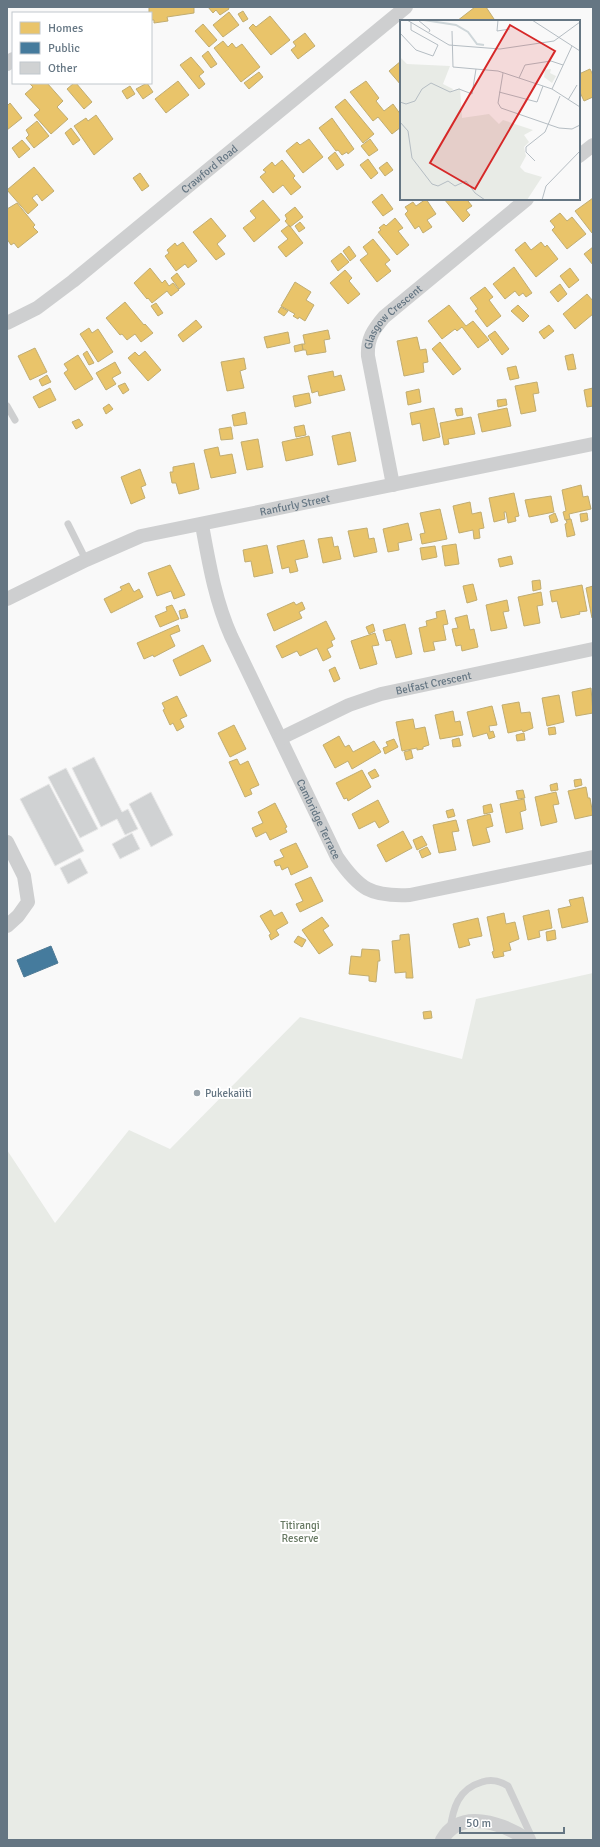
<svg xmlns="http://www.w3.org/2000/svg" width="600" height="1847" font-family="Signika,sans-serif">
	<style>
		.green { fill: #e8ebe6 }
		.homes { fill: #e9c46a; stroke: #c1ad72 }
		.public { fill: #457b9d; stroke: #4f7a95 }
		.building { fill: #d0d2d3; stroke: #e8e8e8 }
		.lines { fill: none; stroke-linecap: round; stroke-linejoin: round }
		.service { stroke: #cecfd0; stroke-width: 7 }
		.minor { stroke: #cecfd0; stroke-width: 14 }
		.poi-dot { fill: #99a4ac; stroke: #fff; stroke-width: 1.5 }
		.labels { text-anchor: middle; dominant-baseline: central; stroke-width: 4; stroke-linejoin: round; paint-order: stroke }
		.street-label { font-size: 11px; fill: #657683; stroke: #fff }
		.poi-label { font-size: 11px; fill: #657683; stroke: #fff; text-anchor: start }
		.park-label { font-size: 11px; fill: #687a64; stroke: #fff }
		.inset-river { fill: none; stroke: #ced6d9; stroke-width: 2 }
		.inset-road { fill: none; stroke: #b5bdc3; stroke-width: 1 }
		.view { fill: #d62828; fill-opacity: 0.15; stroke: #d62828; stroke-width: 2 }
		.inset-edge { fill: none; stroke: #657683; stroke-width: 2 }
	</style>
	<rect width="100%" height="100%" fill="#f9f9f9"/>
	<path class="green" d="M593,973V1840H7V1150L55,1223L129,1130L170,1149L300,1017L462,1059L476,999Z"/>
	<path class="homes" d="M149,7H196H194V13L167,17L168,21L154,23V20H151V13H149Z
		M208,7H228L229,9L220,15L216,10L213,13Z
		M475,7H486L494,19L491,21H457Z
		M243,11L248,19L243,22L238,14Z
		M229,12L239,25L223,37L213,25Z
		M270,16L290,40L271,55L249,28L253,24L256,27Z
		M203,24L217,40L209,47L195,31Z
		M305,33L315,46L298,59L291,50L296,46L293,42Z
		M223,41L228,47L232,43L236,48L242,44L260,67L241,82L214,48Z
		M208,51L217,64L211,68L202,56Z
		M191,57L204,72L199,76L205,84L199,89L180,65Z
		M401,61V85L389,71Z
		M590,69L593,75V97L584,101L579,90V74Z
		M259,72L263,77L249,89L244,83Z
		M178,81L189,95L166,113L155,99Z
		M366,81L379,98L376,101L384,111L393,104L401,115V127L392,134L378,117L373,121L350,92Z
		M31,83H47L63,101L57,107L68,119L51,134L34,115L40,110L25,94L33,87L30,84Z
		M74,83H76L92,102L84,109L67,89Z
		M147,83L153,92L143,99L136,89Z
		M130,86L135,94L127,99L122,91Z
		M345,99L374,134L363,143L335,107Z
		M10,103L22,118L7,130V106Z
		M96,115L113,139L94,155L74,126L86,118L88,121Z
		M332,118L354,149L348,154L347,152L342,155L338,150L336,151L319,128Z
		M37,121L49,136L34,148L26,138L29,135L26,130Z
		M71,128L80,140L73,145L65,133Z
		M309,139L323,157L303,173L286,151L297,142L300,145Z
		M370,139L378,150L369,156L361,146Z
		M22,140L30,149L19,158L12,148Z
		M335,152L344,165L337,170L328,158Z
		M368,159L378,173L371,179L360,165Z
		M282,160L295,176L293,178L301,187L291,195L283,185L273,193L260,177L266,172L263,170L272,162L275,166Z
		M387,162L393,170L385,176L379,168Z
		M34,167L54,191L42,201L37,194L32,198L38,205L28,214L7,190Z
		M140,173L149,186L142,191L133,178Z
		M382,194L393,209L383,216L372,202Z
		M593,198V232L592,233L575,211Z
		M426,199L436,214L427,220L432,227L423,233L419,226L415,229L405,214L408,211L405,207L413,202L416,206Z
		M444,199H471L468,201L472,206L466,210L470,215L463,222Z
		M263,200L280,220L254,242L243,228L256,218L250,211Z
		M17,203L35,225L33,227L38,232L18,248L14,243L11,245L7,239V209Z
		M295,207L303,217L290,227L285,221L287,219L285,215Z
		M560,213L567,221L572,217L586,234L567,249L552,230L555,227L550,221Z
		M211,218L226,236L217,244L225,254L216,260L193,232Z
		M395,218L403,228L398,231L409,245L397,255L378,232L381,230L379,228L384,224L386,226Z
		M300,222L305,228L299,232L295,226Z
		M289,225L303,243L286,257L278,247L288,239L281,231Z
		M373,239L390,260L385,264L391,271L377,282L360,260L368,254L363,247Z
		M183,242L197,261L188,268L185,264L176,271L165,256L169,253L167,250L175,243L177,246Z
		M525,242L531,250L541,242L545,247L547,245L558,259L536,277L515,250Z
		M349,246L356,256L350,261L343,251Z
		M593,247V265L584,254Z
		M341,253L349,262L338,271L331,261Z
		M514,267L532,293L526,297L523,293L519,296L515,291L505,299L493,284Z
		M150,268L162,283L165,280L169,286L173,283L179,290L171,296L167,291L152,303L148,298L147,299L134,283Z
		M570,268L579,280L569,288L560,276Z
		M345,270L352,278L349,281L360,294L348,304L330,283Z
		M177,273L185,284L179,289L171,278Z
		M295,282L311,292L306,300L314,305L305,321L299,317L298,319L293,316L295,314L281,306Z
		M560,284L567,294L558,302L550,292Z
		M485,287L493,297L489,300L501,316L487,327L475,311L478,309L470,298Z
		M587,294L593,301V314L575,329L563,314Z
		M125,302L144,325L145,324L153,333L141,342L135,334L127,340L122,334L120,335L106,318Z
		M156,303L163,313L158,316L151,306Z
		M449,305L466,326L473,321L489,340L478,348L462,327L457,331L455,329L442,339L428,321Z
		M518,305L529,316L523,322L511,311Z
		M281,307L288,311L284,316L278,312Z
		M196,320L202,327L183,342L178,335Z
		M549,325L554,331L544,339L539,332Z
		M89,328L92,333L98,329L113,352L98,362L80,334Z
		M328,330L330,339L324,340L326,352L307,355L306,350H303L302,344H305L303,335Z
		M495,331L509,349L502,355L488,336Z
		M288,332L290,343L267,348L264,337Z
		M417,337L420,350L426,349L428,362L423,363L424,372L404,376L397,341Z
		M440,342L461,369L453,375L432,349Z
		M302,344L303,350L295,352L294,346Z
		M35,348L47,372L30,380L18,356Z
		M87,351L94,363L89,365L83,354Z
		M145,351L161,370L148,381L128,358L135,352L139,356Z
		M573,354L576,369L568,370L565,356Z
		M78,355L93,379L75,390L64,373L68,370L64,364Z
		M244,358L246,369L240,371L244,388L227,391L221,362Z
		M115,362L121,373L112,378L116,384L106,390L96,373Z
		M516,366L519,378L510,380L507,368Z
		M333,371L334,377L341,375L345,390L319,396L318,391L312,393L308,376Z
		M47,375L51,382L42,386L39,380Z
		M537,382L539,393L533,394L536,411L521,414L515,386Z
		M125,383L129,390L123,394L118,386Z
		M50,388L56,400L39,408L33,397Z
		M593,388V406L587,407L584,390Z
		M419,389L421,402L408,405L406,392Z
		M309,393L311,403L295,407L293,396Z
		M506,399L507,405L498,407L497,400Z
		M109,404L113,409L106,414L103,408Z
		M434,408L440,437L423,441L420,423L412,425L410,413Z
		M462,408L463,415L457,416L455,409Z
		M507,408L511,426L482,432L478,414Z
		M245,412L247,424L234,426L232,415Z
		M471,417L475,434L448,439L449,444L444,445L440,423Z
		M79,419L83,425L76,429L72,422Z
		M304,425L306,435L296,437L294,427Z
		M231,427L233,439L221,440L219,429Z
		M350,432L356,461L338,465L332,436Z
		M309,436L313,455L286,461L282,442Z
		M258,439L263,467L247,470L241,442Z
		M218,447L220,456L232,454L236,473L211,478L204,450Z
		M194,463L199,489L179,494L176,483H172L170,472H173V467Z
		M140,469L146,485L141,487L145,498L131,504L121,477Z
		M581,485L583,497L588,496L591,509L569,514L570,519L565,520L563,512L566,511L562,490Z
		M514,493L519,516L515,517L516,521L508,523L506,512H504L505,519L494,522L489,498Z
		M551,496L554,512L529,517L525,500Z
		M470,502L472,514L481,512L484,528L479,529L480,538L474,539L473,530L459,533L453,506Z
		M440,509L447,539L422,544L420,534L425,533L420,513Z
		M555,513L558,521L551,523L549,516Z
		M587,513L588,520L581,522L580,514Z
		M571,519L575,535L567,537L565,524L567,523L566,520Z
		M408,523L412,540L398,543L399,550L388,552L383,529Z
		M367,528L369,539L374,538L377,552L354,557L348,531Z
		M332,537L334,547L338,546L341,559L323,563L318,539Z
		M304,540L308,557L295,560L298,571L290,573L289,567L282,569L277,546Z
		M456,544L459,564L445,566L442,546Z
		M267,545L273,573L254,577L251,561L245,562L243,550Z
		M435,546L437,557L422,560L420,548Z
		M511,556L513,564L500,567L498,559Z
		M170,565L185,595L174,599L171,591L157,596L148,573Z
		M540,580L541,589L533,591L532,581Z
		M129,583L134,592L139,589L143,597L111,613L104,599L122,590L120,587Z
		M473,584L477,600L467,603L463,586Z
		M582,585L587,611L579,612L580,614L561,618L557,601L552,602L550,591Z
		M593,586V618H592L586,588Z
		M541,592L543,605L537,606L540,623L524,626L518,597Z
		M507,600L509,611L503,612L507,628L491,631L486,605Z
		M294,602L296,605L302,602L305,609L299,612L302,618L274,631L267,614Z
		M172,605L179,619L160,627L155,616L167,611L166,607Z
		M185,609L188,617L181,619L179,611Z
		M445,610L448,624L443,625L446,640L433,642L435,650L424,652L419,628L427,626L426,621L437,618L436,612Z
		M467,615L470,630L474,629L478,647L462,651L461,645L456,646L452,629L458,628L455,618Z
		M326,621L335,639L331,641L333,646L327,649L331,657L323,661L317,648L300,656L297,651L282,658L276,646Z
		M373,624L375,631L369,634L366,627Z
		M405,624L412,654L396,658L391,640L386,641L383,630Z
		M178,625L180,631L170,635L175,646L154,657L153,655L144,659L137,643Z
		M375,633L379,645L372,646L377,664L360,669L351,641Z
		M203,645L211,661L180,676L173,660Z
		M335,667L340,679L334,682L329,670Z
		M591,688L593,713L576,716L572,692Z
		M559,695L564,722L547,726L542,698Z
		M177,696L187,716L180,719L184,727L177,731L173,723L170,725L163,710L165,709L162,703Z
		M519,702L521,713L530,712L533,728L523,732L522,730L508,733L502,705Z
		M492,706L497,725L489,726L490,732L493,731L495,737L489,739L487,733L473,737L467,712Z
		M453,711L455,722L460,721L463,735L440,739L435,715Z
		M413,719L415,729L425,727L429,745L423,747V749L417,750V748L402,751L396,722Z
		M234,725L246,749L230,757L218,733Z
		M555,727L556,734L549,735L548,728Z
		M524,733L525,740L517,741L516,735Z
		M339,736L345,747L349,745L353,752L374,741L381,752L352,769L348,761L335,768L323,745Z
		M459,738L461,746L453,747L452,740Z
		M394,739L398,747L385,754L383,748L388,746L386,742Z
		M411,750L413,758L406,760L404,752Z
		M237,759L240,765L248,761L259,785L250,789L252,794L245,797L229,762Z
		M375,769L379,776L372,779L368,773Z
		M362,770L371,787L348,801L347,798L344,799L336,783Z
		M581,779L582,785L575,787L574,780Z
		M557,783L558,790L551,791L550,785Z
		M586,787L588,798H590L593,815L575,819L568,791Z
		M523,790L525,798L518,799L516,791Z
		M556,792L559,804L553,805L557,822L541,826L535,797Z
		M524,799L526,810L520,812L523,829L506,833L500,804Z
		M378,800L389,822L379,828L375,821L359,829L352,814Z
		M275,803L287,827L285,828L287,832L270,840L266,832L256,837L252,828L263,823L258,812Z
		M491,804L493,812L484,814L483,806Z
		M453,809L455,816L448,818L446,811Z
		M490,814L493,826L486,828L490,842L473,846L467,820Z
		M456,820L459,831L452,832L456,850L439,853L433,825Z
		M403,831L412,848L386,862L377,845Z
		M422,836L427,845L417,850L413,840Z
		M296,843L308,867L291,875L288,867L282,870L280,865L276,866L274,861L284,857L280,850Z
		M427,847L431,854L422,858L419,851Z
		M311,877L323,901L300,912L296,904L303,901L295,884Z
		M583,897L588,922L562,928L558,909L571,906L569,900Z
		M271,910L274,916L282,912L288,923L276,930L279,935L271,940L269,935L271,934L260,916Z
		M549,910L552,928L539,931L540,937L528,940L523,916Z
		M504,913L506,924L515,922L519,939L509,943L511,950L503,952L504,956L494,958L492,952L494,951L487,917Z
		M322,917L329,926L323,930L333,945L319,954L302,930Z
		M478,918L482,936L468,939L470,945L459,948L453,924Z
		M555,930L556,939L547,941L546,932Z
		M409,934L413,978H406V972L395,973L392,941L400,940V935Z
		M298,936L306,940L302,947L294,942Z
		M362,949L379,950L380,961H378L376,982L369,981V976L349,974L351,956L361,957Z
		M431,1011L432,1018L424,1019L423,1012Z"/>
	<path class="public" d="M51,946L58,963L24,977L17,960Z"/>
	<path class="building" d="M94,757L122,812L128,809L138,829L125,835L117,819L101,827L72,768Z
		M66,768L98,829L80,838L48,777Z
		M49,784L84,851L55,866L20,799Z
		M151,792L173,835L151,847L129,804Z
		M132,833L140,849L120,859L112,844Z
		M80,858L88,873L68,884L60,868Z"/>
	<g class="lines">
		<path class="service" d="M7,406L15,420
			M68,524L86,560
			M450,1830C453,1808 458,1789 482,1782C491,1779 500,1781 508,1786L533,1840"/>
		<g class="minor">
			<path d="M7,64L13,59"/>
			<path d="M579,156L593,145"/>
			<path id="s1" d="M7,323L37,308L73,281L406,7"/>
			<path id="s2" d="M393,485L368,356C367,339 373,330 384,317L527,199"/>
			<path id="s3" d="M202,525C209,563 215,600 231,636L337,857C359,889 371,897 410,895L593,857"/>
			<path id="s4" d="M7,599L86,560L141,536L593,444"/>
			<path id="s5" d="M281,738L349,705L381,694L593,649"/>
			<path d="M7,842L24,876L28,902L18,916L7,926"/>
			<path d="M442,1840C461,1807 504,1824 528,1840"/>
		</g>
	</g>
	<circle class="poi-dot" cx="197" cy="1093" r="4"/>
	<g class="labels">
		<g class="street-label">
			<text stroke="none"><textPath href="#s1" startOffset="255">Crawford Road</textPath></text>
			<text stroke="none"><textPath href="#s2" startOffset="180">Glasgow Crescent</textPath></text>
			<text stroke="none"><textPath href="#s4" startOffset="305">Ranfurly Street</textPath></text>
			<text stroke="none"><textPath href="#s5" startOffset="163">Belfast Crescent</textPath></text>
			<text stroke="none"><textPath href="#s3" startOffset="318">Cambridge Terrace</textPath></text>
		</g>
		<g class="poi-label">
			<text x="205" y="1093">Pukekaiiti</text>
		</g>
		<g class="park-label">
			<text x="300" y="1525">Titirangi<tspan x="300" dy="13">Reserve</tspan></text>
		</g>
	</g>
	<g transform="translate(400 20)">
		<rect width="180" height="180" fill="#f9f9f9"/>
		<path d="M0,37L7,44L50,46L43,64L53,69L52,71L60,68L62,98L89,94L99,104L103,100L133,110L124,115L129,122L124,127L126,136L120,147L125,152L142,157L127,180H0ZM151,49L150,53L156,56L152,63L144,57L145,50Z" fill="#e8ebe6"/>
		<path class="inset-river" d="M24,0L56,5L68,12L77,24L84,25"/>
		<path class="inset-road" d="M7,0L49,25L100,29L154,21L180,2M18,0L30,10L29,12M98,0L97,11L110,9M132,0L180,31M52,11L53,47L98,51L152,69L180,87M0,13L16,30L33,36L38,25L11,10V2M103,53L98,83L101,88L159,108L172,109L180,105M119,58L125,45L151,41L163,45M152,69L172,26M99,72L137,82L143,66M168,80L177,65M0,82L6,84L15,81L22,69L31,63L50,72L59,69L72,74L76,49M0,102L8,111L12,138L32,164L38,166L48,161L55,166L66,161L75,173L85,180M135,141L126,132V127L145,112L160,76M142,180L146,166L180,131"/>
		<path class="view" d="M110,5L155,31L75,169L30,143Z"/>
		<rect width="180" height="180" class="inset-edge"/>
	</g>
	<rect width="600" height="1847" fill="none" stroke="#657683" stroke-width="16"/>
	<rect x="12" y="12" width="140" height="72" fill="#ffffff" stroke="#c1c8cd"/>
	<rect x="20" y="22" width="20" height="12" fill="#e9c46a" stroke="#c1c8cd"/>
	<text x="48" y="32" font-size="12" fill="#657683">Homes</text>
	<rect x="20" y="42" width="20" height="12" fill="#457b9d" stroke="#c1c8cd"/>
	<text x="48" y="52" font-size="12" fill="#657683">Public</text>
	<rect x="20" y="62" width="20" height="12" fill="#d0d2d3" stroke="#c1c8cd"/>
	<text x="48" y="72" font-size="12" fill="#657683">Other</text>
	<path d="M460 1827v6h104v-6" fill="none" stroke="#657683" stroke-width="2"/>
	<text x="466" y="1827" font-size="12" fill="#657683" stroke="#ffffff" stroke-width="3" paint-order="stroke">50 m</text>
</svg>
